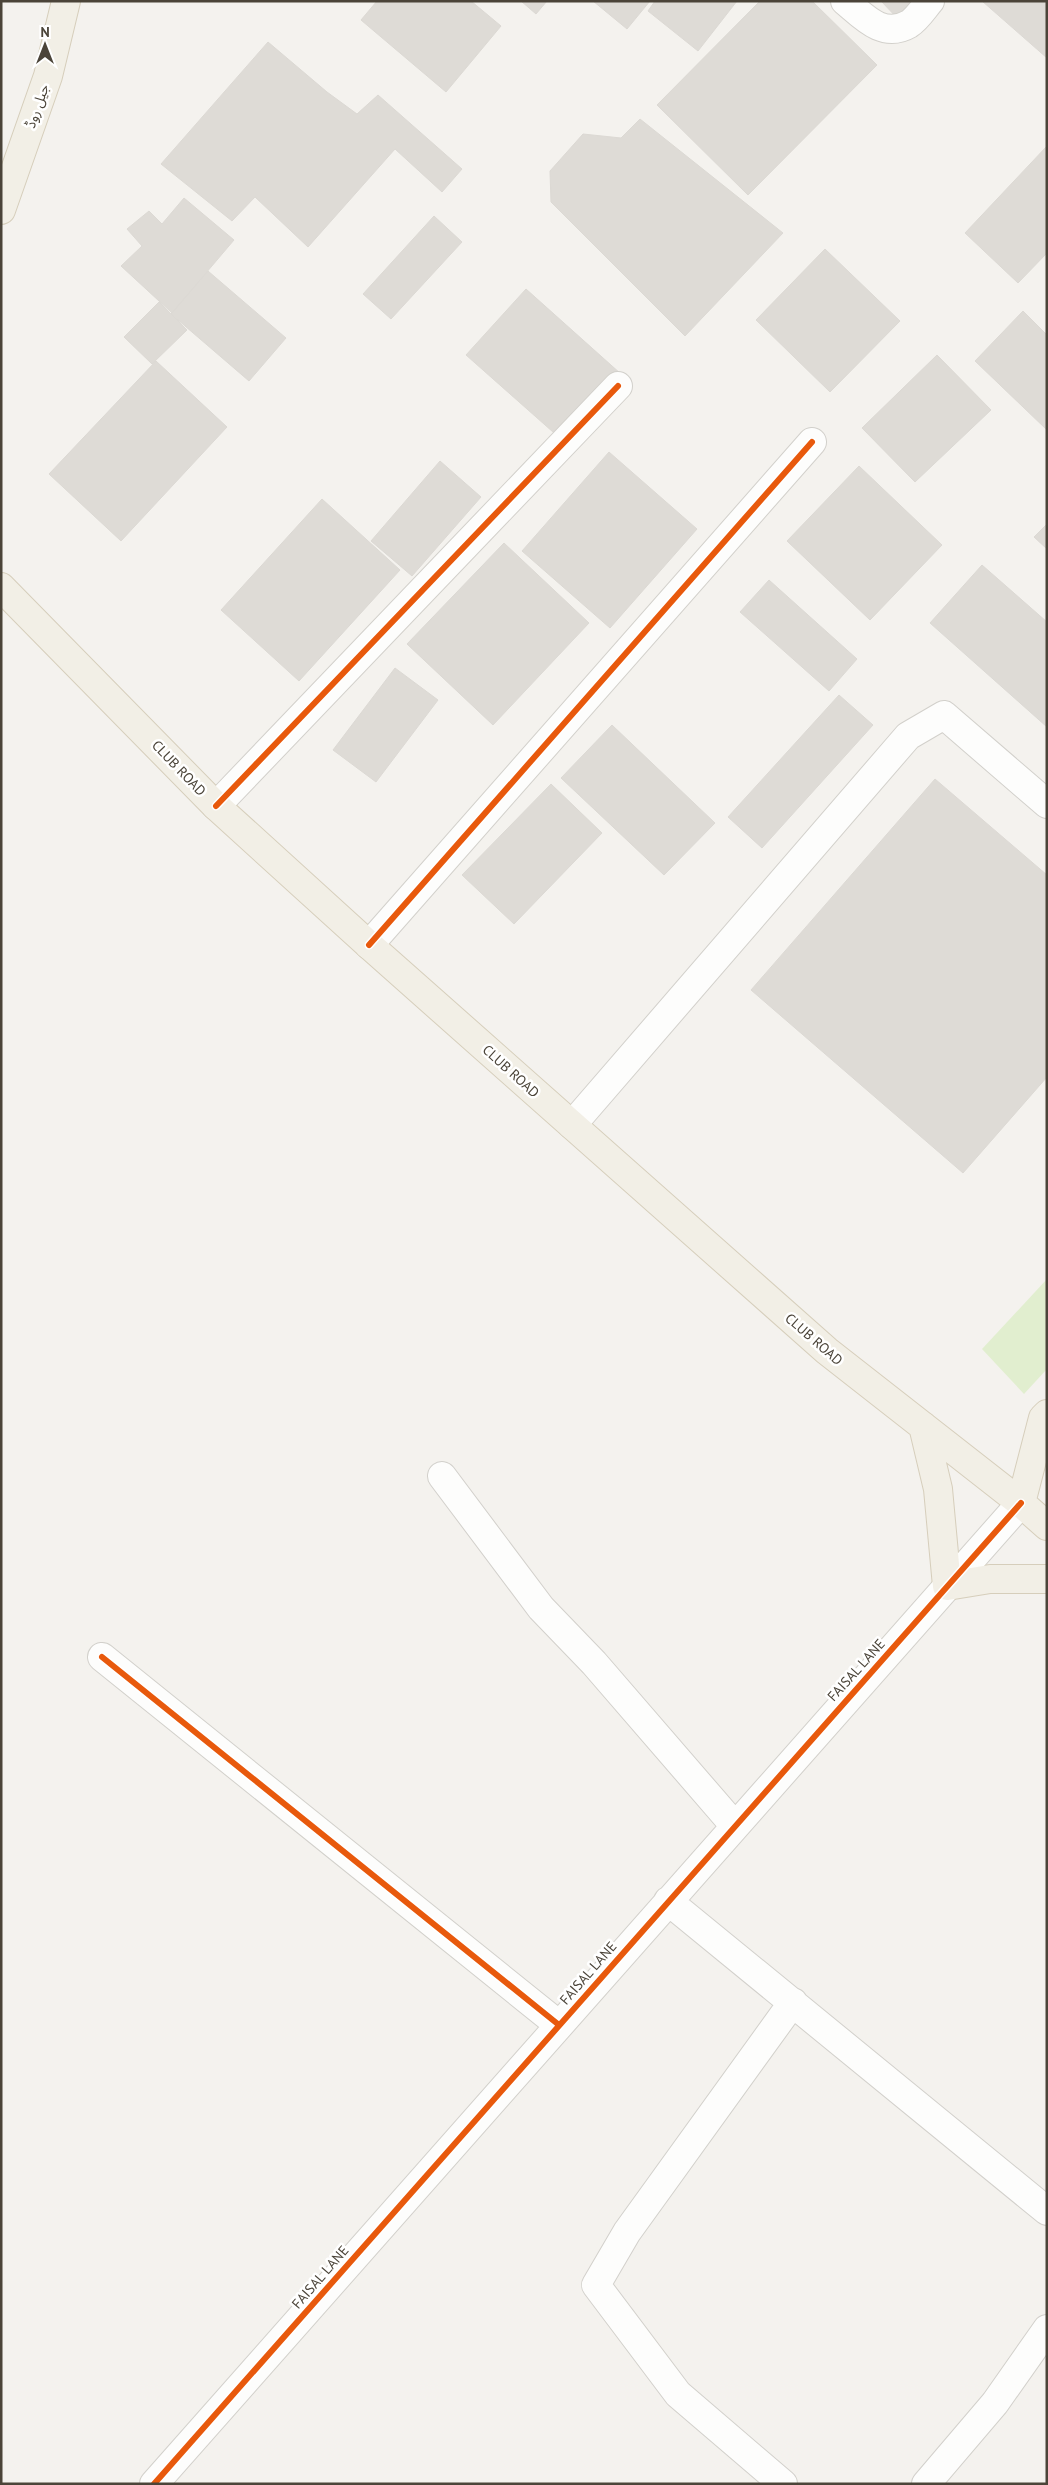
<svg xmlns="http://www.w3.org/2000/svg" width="1048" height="2485" font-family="'PT Sans','Noto Sans Arabic',sans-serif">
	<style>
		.green { fill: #e1eecf }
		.building { fill: #dedbd6; stroke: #dcd9d4 }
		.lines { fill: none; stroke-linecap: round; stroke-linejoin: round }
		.minor-casing { stroke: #d2d0cb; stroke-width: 30 }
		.major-casing { stroke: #d6cebb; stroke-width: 30 }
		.minor { stroke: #fdfdfc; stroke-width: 28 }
		.major { stroke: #f2efe6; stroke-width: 28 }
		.cycleway-casing { stroke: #fff; stroke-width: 9 }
		.cycleway { stroke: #e8590c; stroke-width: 6 }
		.labels { text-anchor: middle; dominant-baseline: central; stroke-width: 5; stroke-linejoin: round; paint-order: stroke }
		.street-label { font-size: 14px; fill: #4b4439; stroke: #fff }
	</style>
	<rect width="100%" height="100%" fill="#f4f2ee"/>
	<path class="green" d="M1047,1279V1369L1024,1394L982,1349Z"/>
	<path class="building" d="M377,1H471L501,26L446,92L361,20Z
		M521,1H547L536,14Z
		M593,1H650L627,29Z
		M655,1H737L698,51L648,11Z
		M760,1H812L877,65L748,195L657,105Z
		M881,1H920L901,22Z
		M982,1H1047V58Z
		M268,42L327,92L357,114L378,95L462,169L442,192L395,149L308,247L255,197L232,221L161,164Z
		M640,119L783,233L685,336L551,202L550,171L583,134L621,138Z
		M1047,146V253L1018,283L965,233Z
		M184,198L234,240L172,313L121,266L142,246L127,229L149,211L162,224Z
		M434,216L462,242L391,319L363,294Z
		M825,249L900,321L830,392L756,320Z
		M208,271L286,338L249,381L171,314Z
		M526,289L621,374L562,440L466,355Z
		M159,302L187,330L152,364L124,337Z
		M1023,311L1047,335V430L975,361Z
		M937,355L991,410L915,482L862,428Z
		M156,361L227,427L121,541L49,474Z
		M609,452L697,529L610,628L522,551Z
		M440,461L481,497L412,576L371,541Z
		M859,466L942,545L870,620L787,541Z
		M322,499L400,570L299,681L221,610Z
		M1047,524V549L1034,537Z
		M504,543L589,623L493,725L407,644Z
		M982,565L1047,622V727L930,623Z
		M769,580L857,659L829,691L740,612Z
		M395,668L438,700L376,782L333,750Z
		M839,695L873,725L762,848L728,817Z
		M612,725L715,823L664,875L561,778Z
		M935,779L1047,875V1077L963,1173L751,990Z
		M551,784L602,833L514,924L462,875Z"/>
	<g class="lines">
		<g class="minor-casing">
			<path id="minor" d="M845,1C864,17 883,39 909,24C917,19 924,8 930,1
				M216,806L618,386
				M369,945L812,442
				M572,1125L908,736L944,715L1047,804
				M442,1476L541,1608L594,1663L734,1825
				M102,1657L559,2025
				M668,1901L1047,2211
				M154,2484L1021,1503
				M783,2484L678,2394L596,2285L627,2232L793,2002
				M926,2484L995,2403L1047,2329"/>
		</g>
		<g class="major-casing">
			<path id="major" d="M1,210L48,76L66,1
				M1,587L216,806L369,945L827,1351L1021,1503L1047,1526
				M923,1426L938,1489L947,1586L990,1579H1047
				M1021,1503L1043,1418L1047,1414"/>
		</g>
		<use href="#minor" class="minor"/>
		<use href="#major" class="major"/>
		<g class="cycleway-casing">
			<path id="cycleway" d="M216,806L618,386
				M369,945L812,442
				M102,1657L559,2025
				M154,2484L1021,1503"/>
		</g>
		<use href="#cycleway" class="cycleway"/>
	</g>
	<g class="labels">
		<g class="street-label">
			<text transform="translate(37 106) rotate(-71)">جیل روڈ</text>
			<text transform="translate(179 768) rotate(46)">CLUB ROAD</text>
			<text transform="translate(511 1071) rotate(42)">CLUB ROAD</text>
			<text transform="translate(814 1339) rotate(41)">CLUB ROAD</text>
			<text transform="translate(856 1670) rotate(-48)">FAISAL LANE</text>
			<text transform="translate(588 1973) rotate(-49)">FAISAL LANE</text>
			<text transform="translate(320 2277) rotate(-49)">FAISAL LANE</text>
		</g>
	</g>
	<rect width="1048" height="2485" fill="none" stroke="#4b4439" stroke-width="5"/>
	<g transform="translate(45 45)" stroke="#ffffff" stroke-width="4" paint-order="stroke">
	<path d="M0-4L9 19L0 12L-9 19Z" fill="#4b4439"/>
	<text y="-8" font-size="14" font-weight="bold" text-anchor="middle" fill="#4b4439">N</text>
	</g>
</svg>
